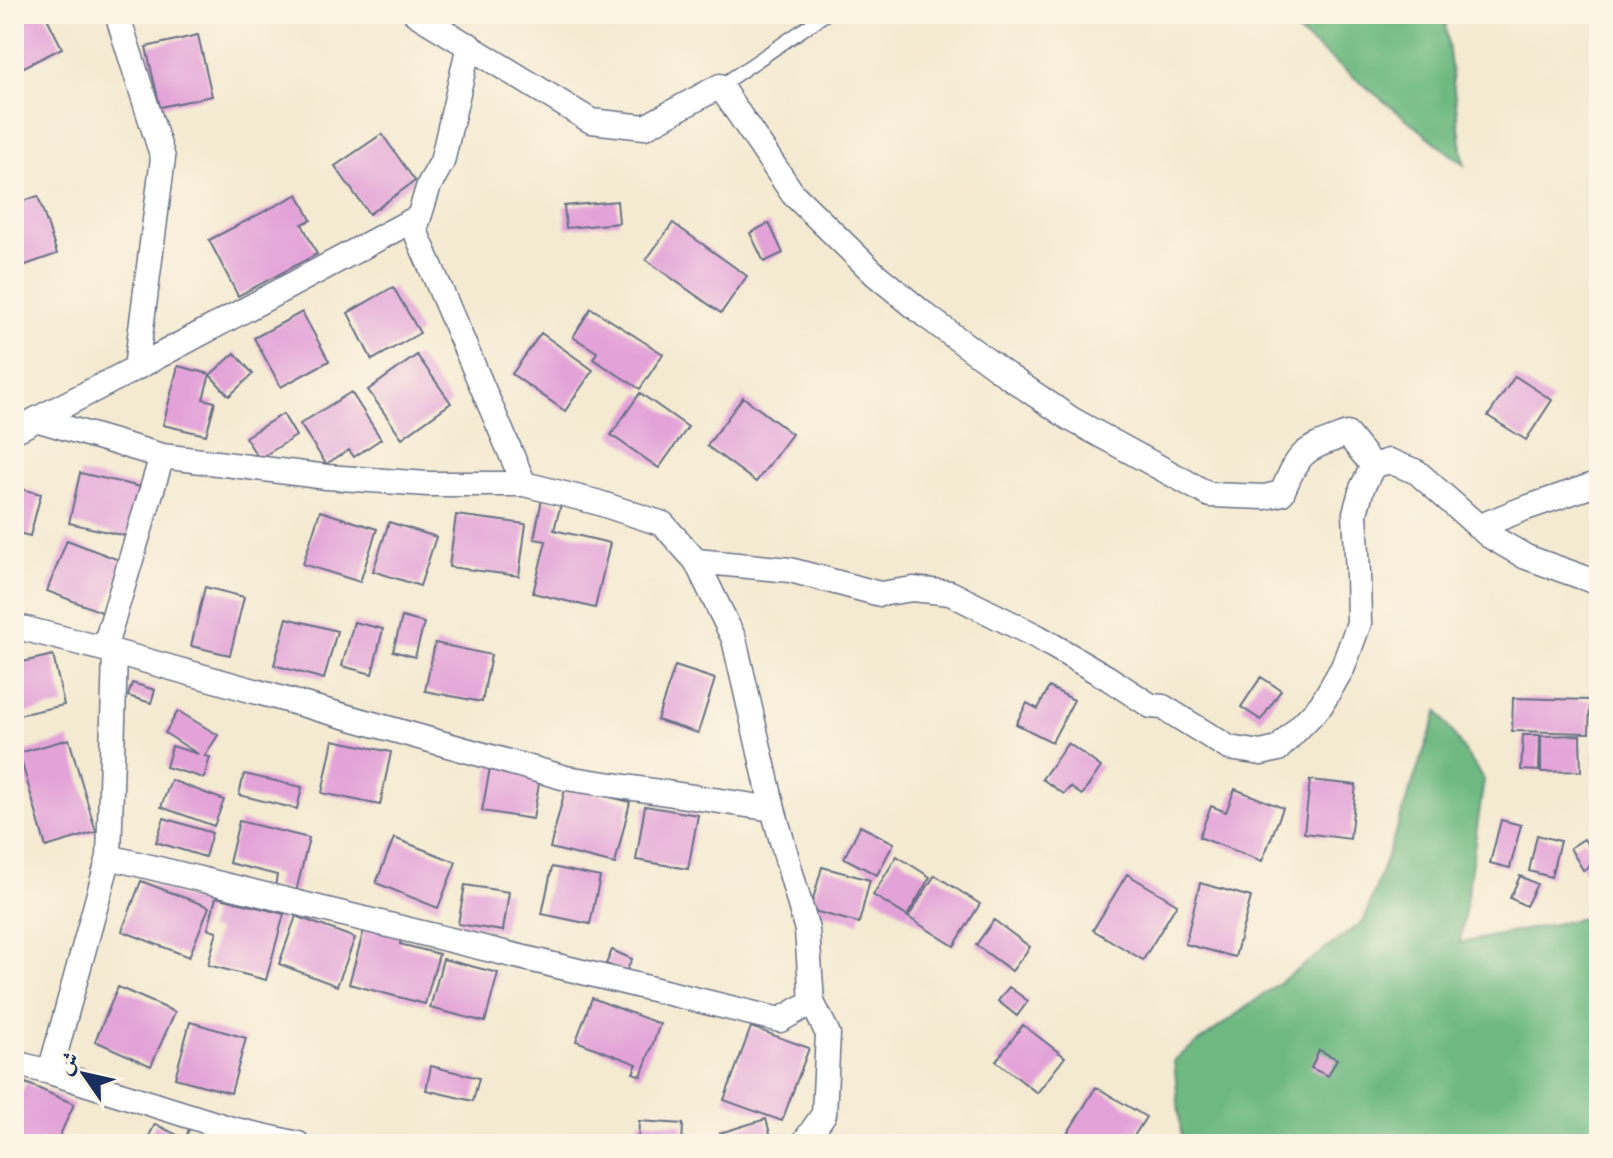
<svg xmlns="http://www.w3.org/2000/svg" width="1613" height="1158" font-family="'Old Standard TT',Amiri,serif">
	<style>
		.forest { fill: #6eb981; stroke: #447470; stroke-width: 2 }
		.building { fill: #e3a3d8 }
		.lines { fill: none; stroke-linecap: round; stroke-linejoin: round }
		.service-casing { stroke: #677086; stroke-width: 15 }
		.minor-casing { stroke: #677086; stroke-width: 27 }
		.service { stroke: #fff; stroke-width: 12 }
		.minor { stroke: #fff; stroke-width: 24 }
	</style>
	<rect width="100%" height="100%" fill="#fcf5e5"/>
	<filter id="ink" filterUnits="userSpaceOnUse"><feTurbulence type="fractalNoise" baseFrequency=".0125" numOctaves="2"/><feDisplacementMap in="SourceGraphic" scale="16" xChannelSelector="R" yChannelSelector="G"/><feConvolveMatrix kernelMatrix="1 2 1 2 8 2 1 2 1" color-interpolation-filters="sRGB"/></filter>
	<filter id="wash" filterUnits="userSpaceOnUse"><feTurbulence type="fractalNoise" baseFrequency=".006" numOctaves="4" result="noise"/><feDisplacementMap in="SourceGraphic" scale="32" xChannelSelector="R" yChannelSelector="G"/><feGaussianBlur stdDeviation="1.8" result="paint"/><feColorMatrix in="noise" values="0 0 0 0 0 0 0 0 0 0 0 0 0 0 0 0 0 1.4 0 .05"/><feComposite in="paint" operator="in"/></filter>
	<g filter="url(#wash)">
		<rect width="100%" height="100%" fill="#f4ead1"/>
		<path class="forest" d="M1274,14H1444L1464,165L1291,27Z
			M1438,711L1484,780L1460,943L1599,915V1144H1182L1174,1060L1364,921Z"/>
		<g id="blocks">
			<path class="building" d="M14,14H45L62,48L14,72Z
				M198,35L212,96L160,107L146,47Z
				M382,134L415,181L369,214L335,166Z
				M298,194L311,220L302,224L317,254L238,296L209,240Z
				M38,196L57,254L14,269V204Z
				M617,201L619,223L566,228L564,206Z
				M673,223L747,276L721,313L646,260Z
				M769,223L783,253L764,262L750,233Z
				M393,287L420,333L372,360L348,313Z
				M591,308L663,354L640,389L593,359L597,352L573,337Z
				M302,312L329,361L281,387L254,338Z
				M541,333L593,370L565,411L512,374Z
				M235,353L253,374L229,396L210,375Z
				M417,355L451,403L402,438L368,390Z
				M178,366L210,374L203,399L215,402L206,435L163,425Z
				M1515,376L1552,400L1526,440L1488,416Z
				M351,392L381,439L354,457L349,450L326,464L300,424Z
				M640,393L688,427L659,468L611,435Z
				M743,397L792,434L756,482L707,446Z
				M283,414L296,436L259,459L245,437Z
				M80,473L141,487L130,537L69,523Z
				M14,487L41,494L30,536L14,532Z
				M542,499L561,504L554,530L610,543L595,608L533,593L546,541L534,539Z
				M320,511L377,529L360,582L303,564Z
				M456,515L526,524L519,576L449,567Z
				M389,522L436,537L420,586L373,571Z
				M67,540L124,562L104,613L47,591Z
				M205,587L244,597L230,655L191,646Z
				M402,617L424,623L415,657L393,651Z
				M287,618L337,631L324,679L274,665Z
				M354,622L383,629L372,674L342,666Z
				M435,643L491,655L482,702L425,691Z
				M53,655L64,705L14,716V664Z
				M675,666L715,679L698,733L657,720Z
				M1261,677L1281,690L1261,720L1241,707Z
				M132,683L155,690L151,703L128,696Z
				M1049,687L1074,700L1052,742L1016,724L1027,703L1038,709Z
				M1513,698L1590,700L1589,733L1512,731Z
				M178,711L218,735L205,756L210,757L204,778L166,767L172,746L198,754L165,733Z
				M1597,729H1599V767L1594,766Z
				M1523,735H1540L1539,771L1521,770Z
				M1580,735L1581,771L1541,772V736Z
				M69,739L96,832L46,847L19,753Z
				M333,740L391,752L380,805L322,793Z
				M1068,743L1101,767L1082,795L1070,787L1064,794L1042,779Z
				M491,763L541,772L533,819L482,811Z
				M244,774L302,787L297,809L239,795Z
				M171,780L224,800L214,826L161,807Z
				M1310,780L1356,785L1350,839L1304,833Z
				M566,786L630,802L615,864L550,848Z
				M1235,789L1283,808L1262,861L1199,837L1211,806L1226,812Z
				M645,806L698,815L688,869L636,860Z
				M164,818L212,833L205,857L156,842Z
				M1501,820L1521,825L1510,868L1490,863Z
				M239,821L309,838L296,892L275,887L277,875L229,863Z
				M860,826L894,843L877,875L844,858Z
				M1537,835L1560,841L1551,877L1529,871Z
				M394,838L456,862L438,908L376,883Z
				M1584,839L1598,861L1583,870L1570,848Z
				M897,856L930,877L907,916L873,895Z
				M552,867L600,877L590,924L542,914Z
				M822,867L870,880L859,923L810,910Z
				M1127,874L1177,904L1143,960L1093,930Z
				M935,875L980,904L954,946L908,917Z
				M1520,876L1537,884L1526,906L1510,898Z
				M141,881L209,907L189,957L122,931Z
				M1200,883L1251,897L1235,957L1185,944Z
				M465,885L509,892L503,931L458,924Z
				M216,897L284,914L266,980L208,965L217,931L208,929Z
				M296,916L355,938L337,986L279,964Z
				M994,920L1030,947L1012,971L976,945Z
				M365,926L402,936L400,944L439,954L425,1004L349,984Z
				M612,950L632,959L626,972L606,964Z
				M443,959L498,973L485,1022L430,1008Z
				M118,987L175,1012L151,1066L95,1041Z
				M1009,987L1028,1001L1017,1016L998,1001Z
				M592,998L660,1024L641,1076L633,1073L637,1064L576,1041Z
				M190,1022L246,1038L231,1093L175,1078Z
				M1023,1025L1065,1057L1037,1093L996,1061Z
				M751,1027L809,1048L782,1121L724,1100Z
				M1319,1050L1337,1059L1328,1076L1311,1068Z
				M431,1066L479,1078L473,1101L426,1090Z
				M26,1083L74,1104L56,1144H23L14,1140V1109Z
				M1096,1087L1146,1117L1129,1144H1084L1067,1134Z
				M766,1119L773,1144H723L720,1133Z
				M639,1121L683,1124L682,1144H638Z
				M155,1124L185,1139L190,1127L218,1142L217,1144H145Z"/>
		</g>
	</g>
	<g filter="url(#ink)">
		<use href="#blocks" fill-opacity="0" stroke="#677086" stroke-width="2"/>
		<g class="lines">
			<g class="service-casing">
				<path id="service" d="M720,86L826,14"/>
			</g>
			<g class="minor-casing">
				<path id="minor" d="M416,14L591,121L645,127L720,86L793,194L875,274L925,315L1005,374L1071,419L1210,495L1265,497L1282,493C1300,449 1304,450 1347,434L1373,466
					M415,230L429,185L442,162L469,45
					M136,368L411,221L524,484
					M39,420L162,456L104,649
					M14,431L136,368L163,158L117,14
					M162,456L327,477L428,484H524L596,502L663,524L696,561L734,639L773,809
					M1478,527L1523,509L1599,483
					M696,561L790,570L880,594L913,589L950,593L1038,637L1108,678L1151,706L1163,707L1229,748L1261,753L1278,749L1321,705L1343,667L1359,623L1358,574L1355,513L1362,488L1373,466L1389,461L1417,472L1488,535L1526,557L1599,583
					M14,626L104,649L566,778L773,809L807,930L812,1002L828,1034L824,1114L803,1144
					M109,857L115,653
					M14,1063L50,1072
					M298,1144L231,1129L50,1072L109,857L780,1020L812,1002"/>
			</g>
			<use href="#service" class="service"/>
			<use href="#minor" class="minor"/>
		</g>
	</g>
	<rect width="1613" height="1158" fill="none" stroke="#fcf5e5" stroke-width="48"/>
	<g transform="translate(84 1074) rotate(304)" stroke="#fcf5e5" stroke-width="6" paint-order="stroke">
	<path d="M0-6L14 30L0 20L-14 30Z" fill="#1b2f5e"/>
	<text y="-12" font-size="22" font-weight="bold" text-anchor="middle" fill="#1b2f5e">ش</text>
	</g>
</svg>
